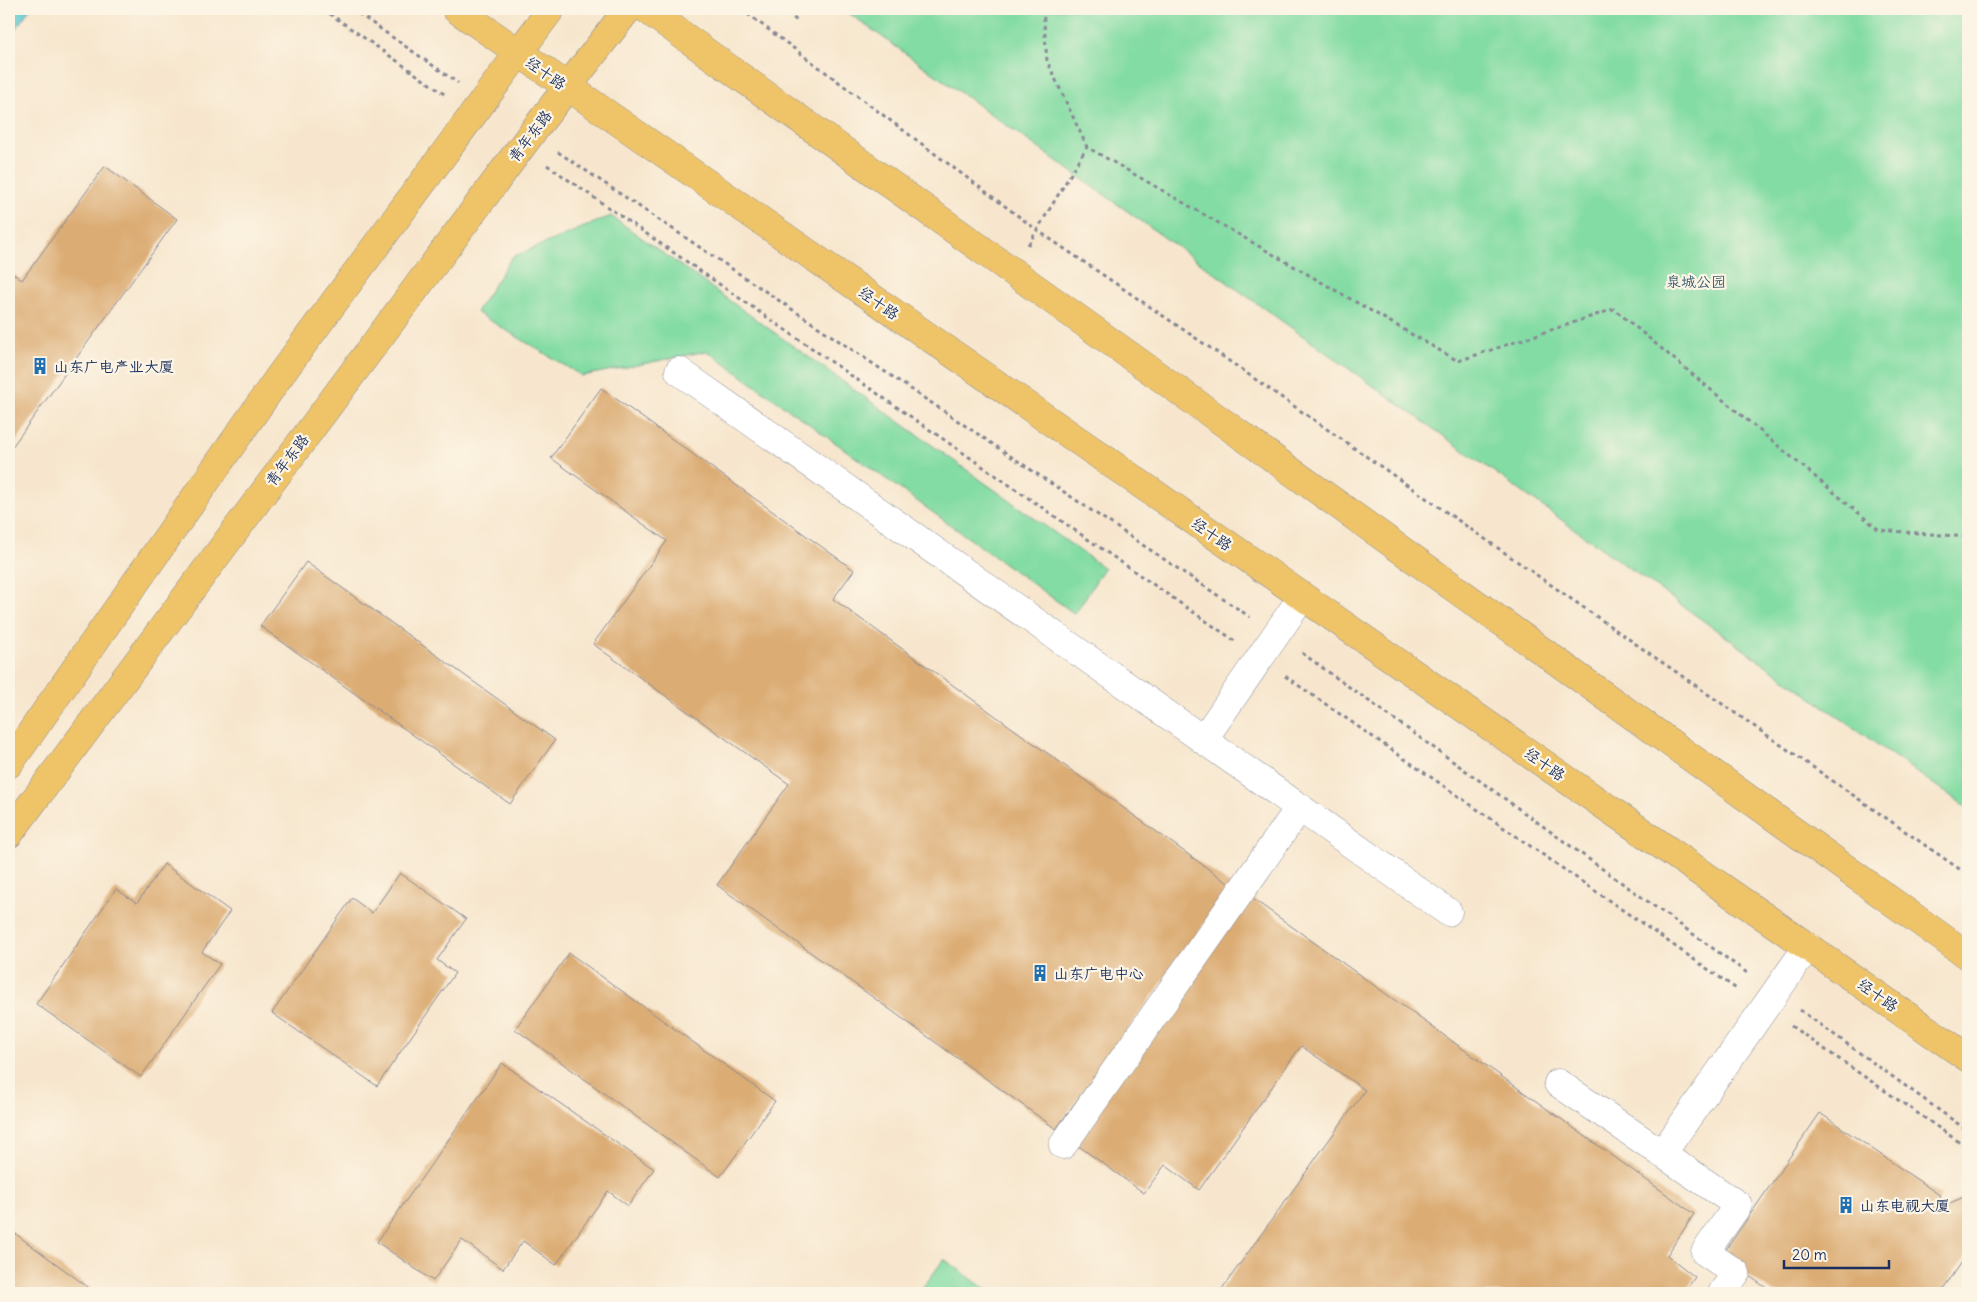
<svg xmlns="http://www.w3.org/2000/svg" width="1977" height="1302" font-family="Delius,'LXGW WenKai TC',sans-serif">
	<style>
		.green { fill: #82dca3; stroke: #4e8680 }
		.water { fill: #59c7cd; stroke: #3a7b96 }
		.building { fill: #dbac73 }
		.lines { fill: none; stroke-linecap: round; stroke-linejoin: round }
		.minor-casing { stroke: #898a96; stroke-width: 29 }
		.major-casing { stroke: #898a96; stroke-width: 29 }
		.highway-casing { stroke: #898a96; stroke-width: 29 }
		.path { stroke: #898a96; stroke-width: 3; stroke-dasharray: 4 4; stroke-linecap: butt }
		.minor { stroke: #fff; stroke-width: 28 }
		.major { stroke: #efc469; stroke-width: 28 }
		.highway { stroke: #efc469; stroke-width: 28 }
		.labels { text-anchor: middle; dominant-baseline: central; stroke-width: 4.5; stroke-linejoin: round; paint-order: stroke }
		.street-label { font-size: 15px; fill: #1b2f5e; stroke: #fcf5e5 }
		.park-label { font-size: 15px; fill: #355a6f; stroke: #fcf5e5 }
		.poi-label { font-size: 15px; fill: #1b2f5e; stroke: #fcf5e5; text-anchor: start }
	</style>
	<rect width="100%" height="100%" fill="#fcf5e5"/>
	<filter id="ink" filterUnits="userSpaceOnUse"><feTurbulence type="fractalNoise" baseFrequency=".02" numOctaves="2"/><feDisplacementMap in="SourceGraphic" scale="10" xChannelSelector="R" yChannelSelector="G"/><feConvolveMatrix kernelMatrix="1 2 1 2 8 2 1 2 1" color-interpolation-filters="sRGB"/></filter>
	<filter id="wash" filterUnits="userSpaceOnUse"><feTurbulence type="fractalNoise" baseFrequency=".0096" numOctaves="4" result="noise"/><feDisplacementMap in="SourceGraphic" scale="20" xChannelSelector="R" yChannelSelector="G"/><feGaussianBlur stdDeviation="1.12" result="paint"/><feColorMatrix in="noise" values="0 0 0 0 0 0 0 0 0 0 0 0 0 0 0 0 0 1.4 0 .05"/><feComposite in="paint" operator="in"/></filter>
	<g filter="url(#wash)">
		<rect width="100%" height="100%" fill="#f7e6cd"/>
		<path class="green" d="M843,9H1968V808L1902,762Z
			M611,216L1104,568L1075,614L707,351L582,376L476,312L512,257Z
			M944,1259L991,1293H919Z"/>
		<path class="water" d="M9,9H30L9,38Z"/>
		<g id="blocks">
			<path class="building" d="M105,166L177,219L9,451V271L22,280Z
				M601,388L854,570L833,599L1232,886L1056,1129L717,885L789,784L593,644L667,541L551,458Z
				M306,562L555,740L510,804L260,626Z
				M164,864L230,911L202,952L220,964L141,1077L36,1004L116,889L137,903Z
				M400,873L466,919L437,960L455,973L377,1086L272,1013L352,898L372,913Z
				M1249,896L1694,1214L1667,1255L1695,1277L1684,1293H1219L1365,1090L1301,1046L1199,1190L1165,1165L1144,1193L1073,1142Z
				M569,953L775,1101L720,1177L515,1029Z
				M502,1063L654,1169L628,1206L608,1191L556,1265L523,1241L503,1269L462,1240L433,1281L377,1242Z
				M1820,1113L1941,1196L1933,1207L1943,1213L1950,1203L1966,1196L1968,1197V1253L1941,1293H1774L1721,1257Z
				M9,1229L96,1293H9Z
				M364,1287L373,1293H360Z"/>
		</g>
	</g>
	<g filter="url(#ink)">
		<use href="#blocks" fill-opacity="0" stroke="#898a96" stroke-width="1"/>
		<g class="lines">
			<g class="minor-casing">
				<path id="minor" d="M679,371L1448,912
					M1203,740L1302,597
					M1558,1083L1738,1205L1705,1252L1736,1273L1722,1293
					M1063,1145L1300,807
					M1662,1154L1808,946"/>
			</g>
			<g class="major-casing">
				<path id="major" d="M9,764L281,374L551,9
					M9,834L531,134L628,9"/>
			</g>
			<g class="highway-casing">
				<path id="highway" d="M456,9L1968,1058
					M646,9L1968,956"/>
			</g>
			<path class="path" d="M323,9L447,96
				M352,9L458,83
				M741,9L1037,230L1219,354L1968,875
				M780,9L799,22
				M1043,9L1047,61L1087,147L1458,361L1614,309L1879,530L1968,537
				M558,152L1250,617
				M547,165L1235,641
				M1028,245L1087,147
				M1302,653L1750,975
				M1285,676L1738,990
				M1800,1010L1968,1131
				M1791,1026L1968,1148"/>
			<use href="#minor" class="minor"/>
			<use href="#major" class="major"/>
			<use href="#highway" class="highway"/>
		</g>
	</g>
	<defs>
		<g id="building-bare" transform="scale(1.35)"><path d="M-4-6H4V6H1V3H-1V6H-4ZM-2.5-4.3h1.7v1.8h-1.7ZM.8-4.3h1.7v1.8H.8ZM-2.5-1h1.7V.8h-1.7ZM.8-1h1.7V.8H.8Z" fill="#1f6fb2" stroke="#fcf5e5" stroke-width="2.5" paint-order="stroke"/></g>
	</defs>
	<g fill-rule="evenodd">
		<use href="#building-bare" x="40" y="366"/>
		<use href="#building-bare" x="1040" y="973"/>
		<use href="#building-bare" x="1846" y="1205"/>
	</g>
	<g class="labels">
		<g class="street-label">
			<text transform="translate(546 73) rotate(35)">经十路</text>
			<text transform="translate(530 136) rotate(-53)">青年东路</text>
			<text transform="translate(879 303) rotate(35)">经十路</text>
			<text transform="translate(287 460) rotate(-53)">青年东路</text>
			<text transform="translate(1212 534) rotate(35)">经十路</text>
			<text transform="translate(1545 764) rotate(35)">经十路</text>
			<text transform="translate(1878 995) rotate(35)">经十路</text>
		</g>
		<g class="park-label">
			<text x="1696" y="281">泉城公园</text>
		</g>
		<g class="poi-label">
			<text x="54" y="366">山东广电产业大厦</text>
			<text x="1054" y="973">山东广电中心</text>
			<text x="1860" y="1205">山东电视大厦</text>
		</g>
	</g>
	<rect width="1977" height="1302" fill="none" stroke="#fcf5e5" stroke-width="30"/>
	<path d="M1784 1260v8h105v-8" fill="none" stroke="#1b2f5e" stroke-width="2.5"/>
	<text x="1792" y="1260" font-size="15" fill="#1b2f5e" stroke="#fcf5e5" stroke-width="4" paint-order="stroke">20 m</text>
</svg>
